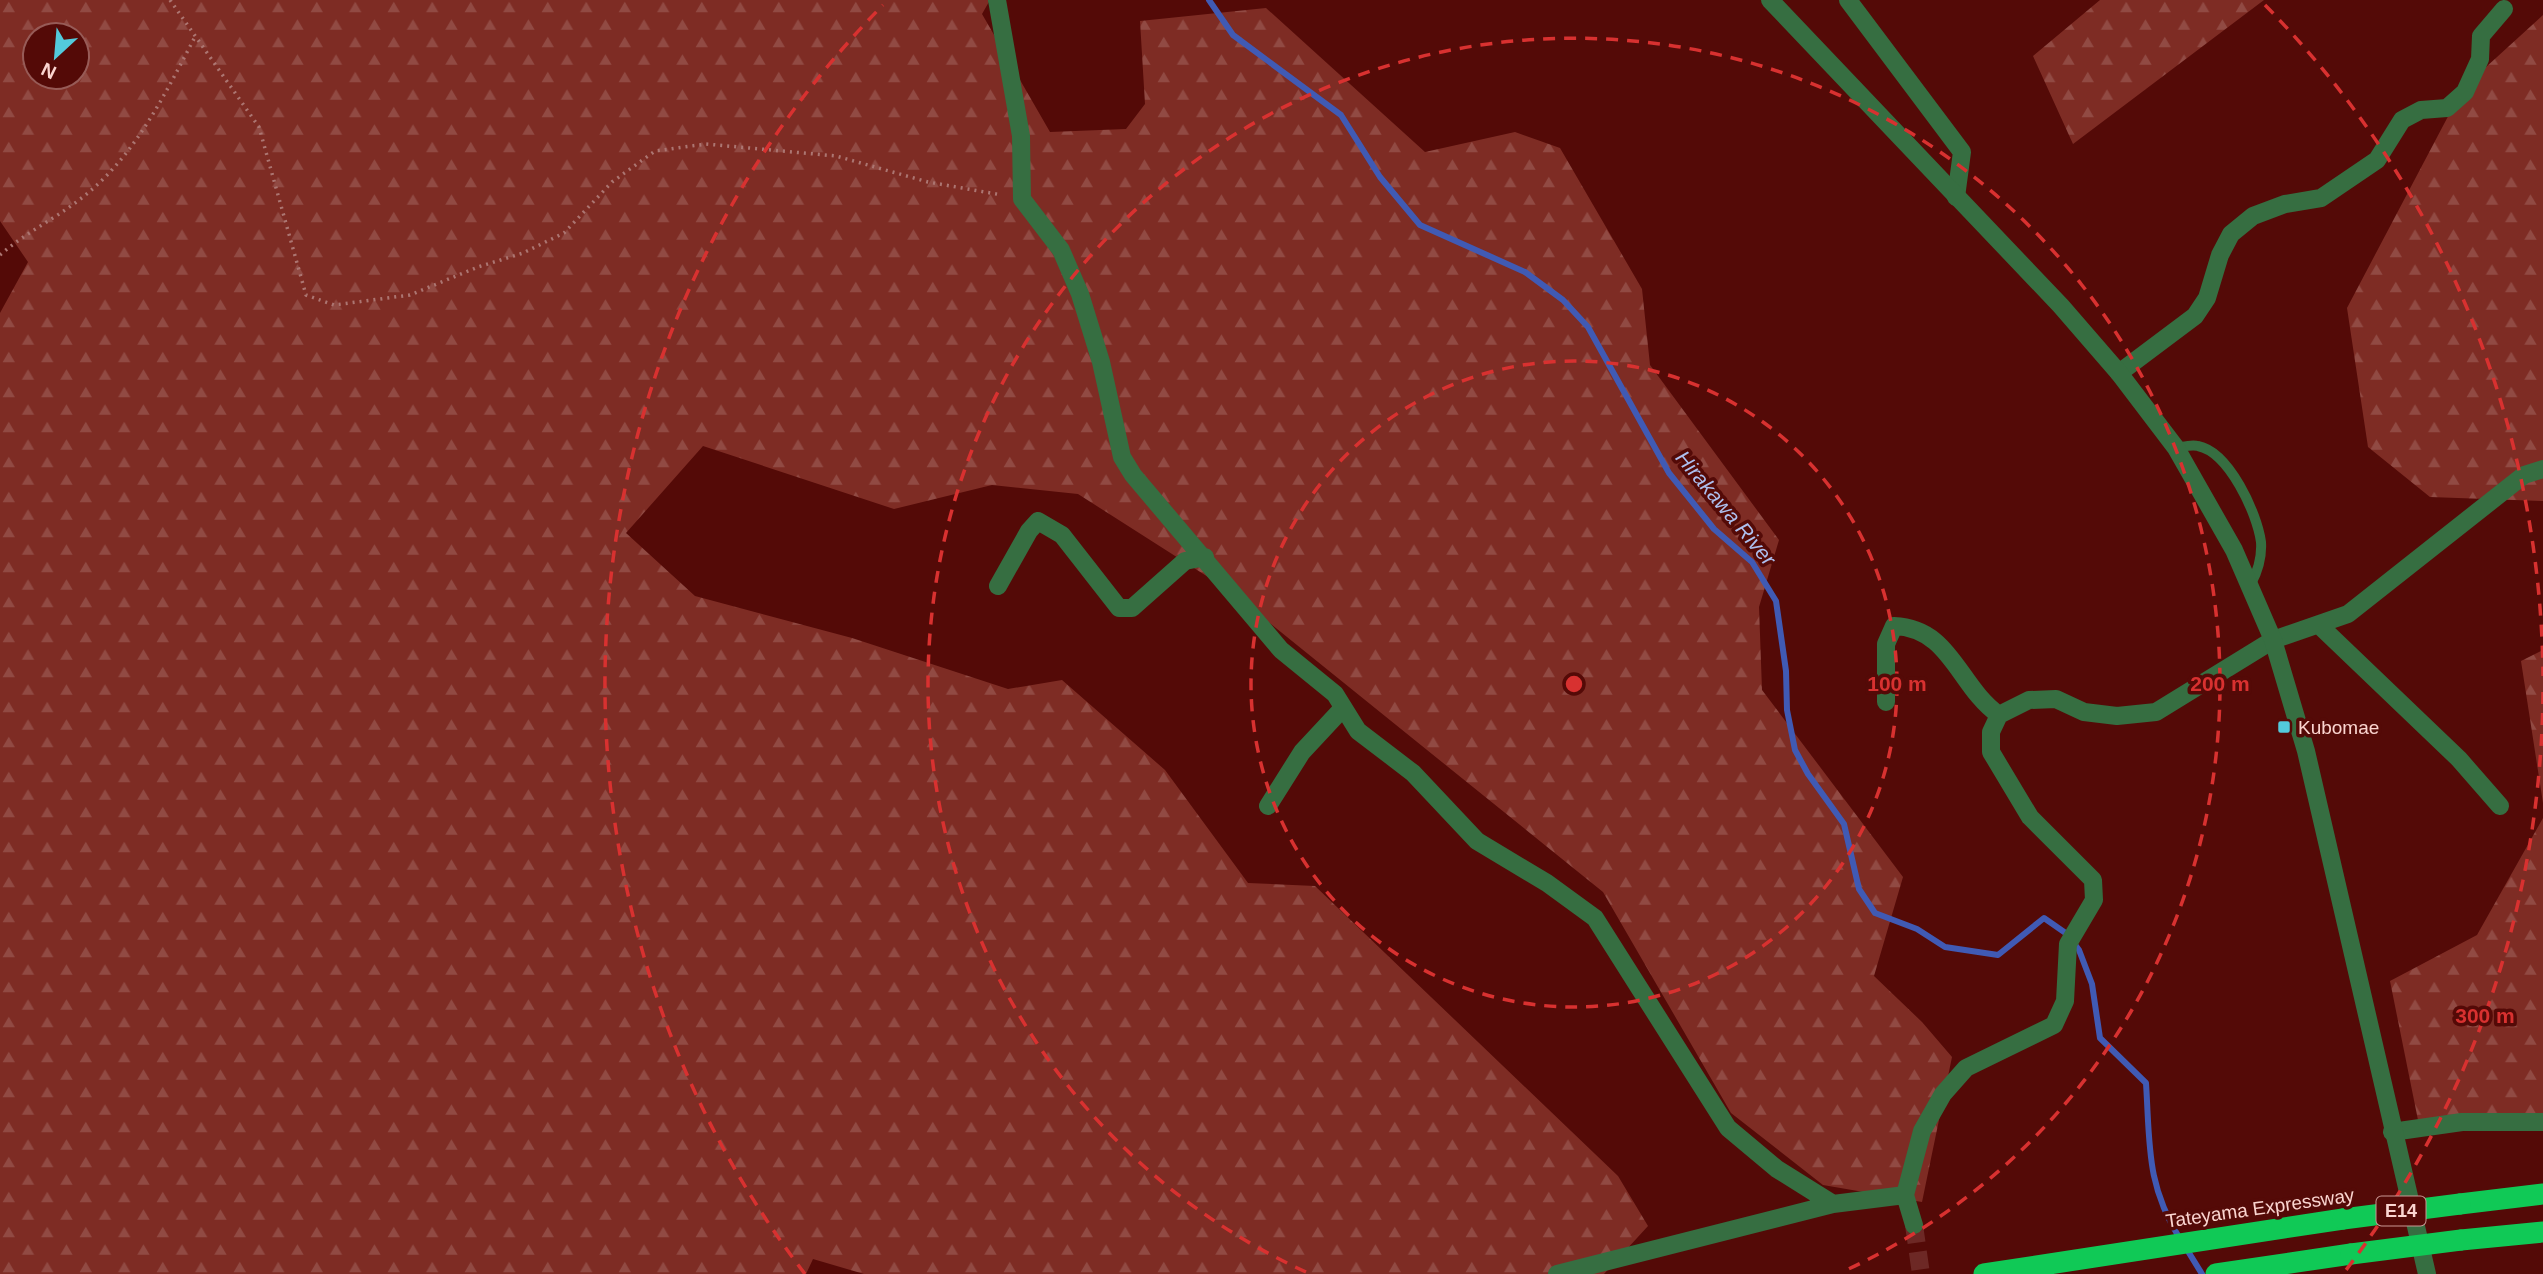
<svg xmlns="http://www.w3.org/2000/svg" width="2543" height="1274" font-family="Helvetica,sans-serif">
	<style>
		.forest { fill: url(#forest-firs); fill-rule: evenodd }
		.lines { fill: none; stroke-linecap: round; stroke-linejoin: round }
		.stream { stroke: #405ab4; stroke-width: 6 }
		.minor-tunnel { stroke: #6d2825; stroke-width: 18; stroke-dasharray: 18 9; stroke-linecap: butt }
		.path { stroke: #ac7672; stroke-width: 3.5; stroke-dasharray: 2 5; stroke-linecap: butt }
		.service { stroke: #366e41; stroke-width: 10 }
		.minor { stroke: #366e41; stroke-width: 18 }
		.tertiary { stroke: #366e41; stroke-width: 18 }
		.motorway { stroke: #10c956; stroke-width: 21 }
		.motorway-bridge { stroke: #10c956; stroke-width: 21 }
		.ring { fill: none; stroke: #d83130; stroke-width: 3.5; stroke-dasharray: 12 9 }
		.poi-dot { fill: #53cadc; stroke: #540a07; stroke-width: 2.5 }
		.labels { text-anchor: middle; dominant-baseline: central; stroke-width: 7; stroke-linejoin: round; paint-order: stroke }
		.shield { fill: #540a07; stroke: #c99894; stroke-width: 2 }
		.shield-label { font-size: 18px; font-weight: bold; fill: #fbd5d0 }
		.poi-label { font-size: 19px; fill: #fbd5d0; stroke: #540a07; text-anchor: start }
		.street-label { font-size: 19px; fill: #fbd5d0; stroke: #540a07 }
		.water-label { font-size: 21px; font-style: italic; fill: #adbfee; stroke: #540a07 }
		.centre { fill: #d83130; stroke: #540a07; stroke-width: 3.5 }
		.ring-label { font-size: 21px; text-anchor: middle; font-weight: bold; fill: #d83130; stroke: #540a07; stroke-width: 7; stroke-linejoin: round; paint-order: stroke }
	</style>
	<defs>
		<pattern id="forest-firs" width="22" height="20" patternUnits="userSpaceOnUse" patternTransform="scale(1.75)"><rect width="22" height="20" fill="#7e2c24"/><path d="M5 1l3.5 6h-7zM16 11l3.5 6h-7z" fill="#914a43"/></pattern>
	</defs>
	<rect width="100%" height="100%" fill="#540a07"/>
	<path class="forest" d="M0,0H990L982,14L1050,132L1126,129L1145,104L1140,21L1266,8L1425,152L1515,132L1560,148L1642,289L1650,365L1779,540L1759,607L1762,690L1903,877L1874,976L1922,1022L1952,1057L1922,1202L1823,1185L1731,1113L1603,892L1230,591L1078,494L992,485L894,509L703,446L626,533L695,596L852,638L1008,689L1062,680L1165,770L1248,883L1315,886L1618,1176L1648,1226L1604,1274H864L813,1259L806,1274H0V313L28,262L0,221ZM35,35H77V77H35Z
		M2100,0H2264L2073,144L2033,56Z
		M2543,15V501L2430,497L2368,447L2347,308L2463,88Z
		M2543,650V803L2521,661Z
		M2543,818V1123L2419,1125L2390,981L2477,935Z"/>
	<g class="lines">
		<path class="stream" d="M1209,0L1233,35L1341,115L1380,177L1420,225L1525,272L1563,300L1588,327L1669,473L1714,529L1752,562L1776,601L1786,671L1787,710L1795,750L1808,774L1844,824L1859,889L1875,913L1917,929L1945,947L1998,955L2044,918L2067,934L2079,950L2092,984L2100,1038L2146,1083C2150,1145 2146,1184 2180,1239
			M2186,1248L2202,1274"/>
		<path class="minor-tunnel" d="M1914,1225L1921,1274"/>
		<path class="path" d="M170,0L259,127L306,295L334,305L410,295L478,267L523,253L564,233L612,182L655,151L706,144L836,156L928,182L1002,195
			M0,255C25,233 53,220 79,200C134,159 165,94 196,35"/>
		<path class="service" d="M2176,448C2183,447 2191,444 2198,446C2229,452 2257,513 2261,542C2262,557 2258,571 2251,584"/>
		<path class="minor" d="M997,0L1021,136L1022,199L1061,250L1080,294L1101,362L1122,457L1133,475L1281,650L1335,694L1358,731L1413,773L1477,841L1547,883L1595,918L1728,1128L1777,1169L1833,1204
			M1848,0L1962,152L1956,197
			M2119,373L2195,316L2207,298L2220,255L2231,234L2253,216L2285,204L2321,198L2377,160L2402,120L2421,110L2447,108L2465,92L2480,59L2481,36L2504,9
			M998,586L1029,531L1038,521L1062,535L1119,608H1132L1185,561L1205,557
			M2319,625L2459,759L2500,806
			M1886,702V644L1894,626C1951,628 1958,686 1999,715
			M1268,806L1302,752L1343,708
			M2392,1132L2462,1122H2543
			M1914,1225L1905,1195L1922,1131L1943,1094L1966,1068L2054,1025L2065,1001L2068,944L2094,900L2093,880L2030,817L1991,752V732L1999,715L2029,700L2056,699L2084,712L2117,716L2156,712L2273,640L2348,614L2524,475L2543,469
			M1557,1274L1833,1204L1905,1195"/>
		<path class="tertiary" d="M1770,0L2061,306L2119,373L2176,448L2234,550L2273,640L2306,751L2427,1274"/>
		<path class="motorway" d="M2460,1204L2543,1194
			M2461,1240L2543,1232
			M1984,1274L2343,1219
			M2216,1274L2351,1254"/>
		<path class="motorway-bridge" d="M2343,1219L2460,1204
			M2351,1254L2461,1240"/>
	</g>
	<g class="ring">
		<circle cx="1574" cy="684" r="323"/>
		<path d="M1306 1272A646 646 0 1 1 1842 1272"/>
		<path d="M2543 692A969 969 0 0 1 2343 1274M805 1274A969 969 0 0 1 883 5M2265 5A969 969 0 0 1 2543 676"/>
	</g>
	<rect class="poi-dot" x="2277" y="720" width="14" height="14" rx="3.5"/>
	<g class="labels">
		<rect class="shield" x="2376.5" y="1196.5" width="49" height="29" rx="5"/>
		<g class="shield-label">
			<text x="2401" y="1211">E14</text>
		</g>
		<g class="poi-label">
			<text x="2298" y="727">Kubomae</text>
		</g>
		<g class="street-label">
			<text transform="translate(2260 1208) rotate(-8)">Tateyama Expressway</text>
		</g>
		<g class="water-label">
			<text transform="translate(1726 508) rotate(50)">Hirakawa River</text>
		</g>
	</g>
	<circle cx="1574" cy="684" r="10" class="centre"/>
	<g class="ring-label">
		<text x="1897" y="691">100 m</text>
		<text x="2220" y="691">200 m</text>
		<text x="2485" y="1023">300 m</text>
	</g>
	<g transform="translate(56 56) rotate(206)"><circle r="33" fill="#540a07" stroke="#975b57" stroke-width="2"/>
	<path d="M0-5L12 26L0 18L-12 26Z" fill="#53cadc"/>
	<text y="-10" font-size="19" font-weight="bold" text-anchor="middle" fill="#fbd5d0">N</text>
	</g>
</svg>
